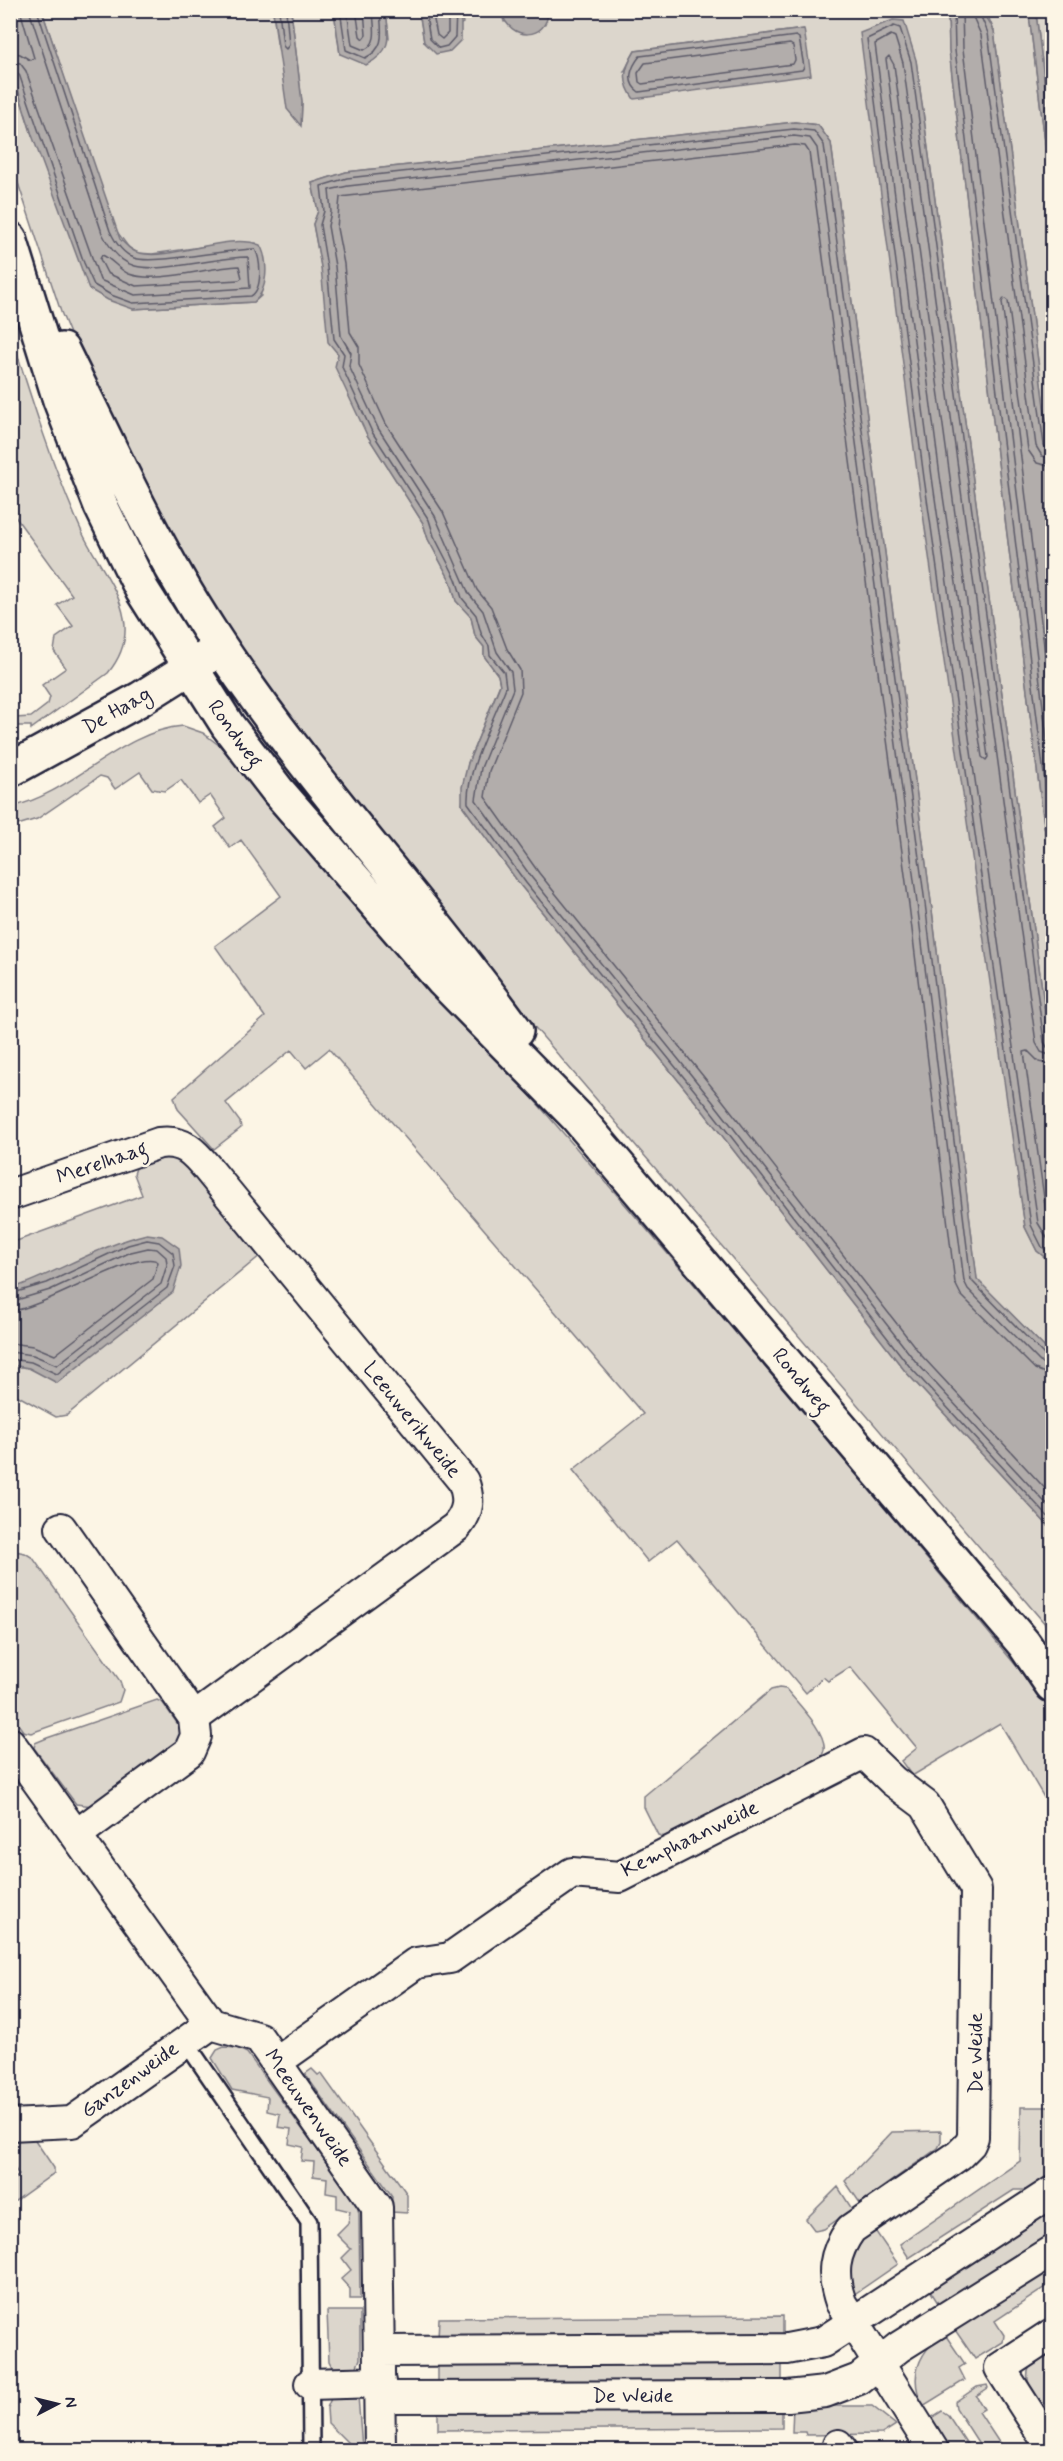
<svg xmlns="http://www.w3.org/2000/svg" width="1063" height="2461" font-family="Mynerve,sans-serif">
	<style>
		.green { fill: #dcd6cc; stroke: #7f7c84; stroke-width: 1.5; fill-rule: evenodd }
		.water { fill: #b2adab; stroke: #78757e; stroke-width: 1.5 }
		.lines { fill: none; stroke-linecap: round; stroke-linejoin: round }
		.shore { stroke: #5c5a68; stroke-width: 1.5 }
		.lane-casing { stroke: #22223b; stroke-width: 20 }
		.street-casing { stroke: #22223b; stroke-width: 34 }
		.secondary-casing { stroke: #22223b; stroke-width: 38 }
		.lane { stroke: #fcf5e5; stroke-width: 15 }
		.street { stroke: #fcf5e5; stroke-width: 30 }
		.secondary { stroke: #fcf5e5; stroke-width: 33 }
		.labels { text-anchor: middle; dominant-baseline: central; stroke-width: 5; stroke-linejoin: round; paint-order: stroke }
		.street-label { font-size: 21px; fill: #22223b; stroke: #fcf5e5 }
	</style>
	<rect width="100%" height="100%" fill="#fcf5e5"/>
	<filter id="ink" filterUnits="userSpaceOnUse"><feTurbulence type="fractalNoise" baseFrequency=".0167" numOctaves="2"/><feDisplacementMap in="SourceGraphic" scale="12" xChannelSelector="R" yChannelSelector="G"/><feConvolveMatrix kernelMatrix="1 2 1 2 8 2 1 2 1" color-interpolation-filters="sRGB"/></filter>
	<g filter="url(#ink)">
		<path class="green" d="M42,11H273L277,43L301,125L302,102L291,11H334L340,54L389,38L386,11H419L424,42L463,23L461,11H501L504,22L549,14L548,11H948L949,50L1001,487L1052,887V1063L916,60L980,896L1025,1227L1037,1251L1052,1263V1355L977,1280L931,902L831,143L818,125L795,122L346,172L312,183L318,211L313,224L338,354L367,435L423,523L428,539L451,582L456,601L471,617L475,636L484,647V656L498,675L500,684L468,763L462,805L521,886L703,1111L905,1371L1052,1530V1632L472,954L223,633L85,370L61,312L11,162L10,67L32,135L133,309L254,302L261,296L256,243L222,244L152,254L138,253L129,248L115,229ZM804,29L624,72L635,51Z
			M981,11H1052V144L1036,13L1029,15L1052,197V466L994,31L988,16Z
			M11,334C32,401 53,468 82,532C95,560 119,588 124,618C128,639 121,657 108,673L31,729V726H17L15,718L31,717L48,704L50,697L42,685L66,668L54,651L56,638L73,626L57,605L72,595L11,511Z
			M183,726L203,733L220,746C504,1061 782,1382 1052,1709V1811L1000,1723L912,1776L901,1761L917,1748L850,1667L828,1681L823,1677L806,1693L677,1539L648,1562L573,1470L643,1414L329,1049L306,1068L291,1050L226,1103L240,1122L241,1128L214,1149L178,1109L174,1097L265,1017L215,946L281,896L241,840L230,848L215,827L226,818L210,795L198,803L181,780L165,791L152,789L140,772L115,789L107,778L100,776L37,819L11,827V807C73,793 121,731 183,726Z
			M166,1157L181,1160L261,1255L67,1415L56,1417L11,1392L10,1365L29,1368L57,1382L45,1278L11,1289V1243L142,1195L134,1174L136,1168Z
			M15,1551L25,1553L33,1558L120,1681L123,1690L119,1702L31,1733L23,1731L10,1713V1553Z
			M779,1688L786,1689C797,1703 827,1732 824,1750C823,1758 814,1763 808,1768L668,1838L658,1835L644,1807V1796L771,1690Z
			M157,1700L163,1703L184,1733L183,1740L93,1806L76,1804L34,1748L35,1743L47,1738Z
			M224,2047L237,2048L247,2053L356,2203L359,2213L360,2299H350V2289L341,2279L351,2270L342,2258L351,2249L337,2235L348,2224L350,2211L337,2208V2195L326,2193L327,2178L313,2176L314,2162L301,2161L303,2147L289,2144L291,2129L278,2127L280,2114L267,2111L268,2097L232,2090L212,2058L217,2050Z
			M312,2069L318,2075L321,2073L407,2194V2213L392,2212V2196L305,2074Z
			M1021,2107H1052V2176L1031,2190H1014L909,2258L900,2244L1020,2161Z
			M941,2131V2142L938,2148L860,2203L845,2181L892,2132Z
			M23,2133L31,2134L54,2168V2173L11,2204V2182L19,2175L11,2163L10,2141Z
			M838,2187L852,2209L824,2229L815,2231L806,2219Z
			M1052,2208V2236L941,2308L928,2287Z
			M873,2232H876L898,2264L853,2295L845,2281L849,2250Z
			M1052,2262V2283L995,2321L1004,2335L1003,2342L975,2359L953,2327Z
			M327,2311H360V2359L355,2371L342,2372L332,2367L329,2361Z
			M783,2316V2337L438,2339L439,2318Z
			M944,2333L965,2364L959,2368L965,2380L923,2406C908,2376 919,2352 944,2333Z
			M1052,2350V2420C1044,2407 1017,2380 1032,2364C1037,2358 1046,2354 1052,2350Z
			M782,2359V2384L438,2386V2361Z
			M987,2385L988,2388L976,2396L984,2409L979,2412L1004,2450H983L956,2408L955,2402L977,2387Z
			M332,2396H358L362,2448L354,2449L328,2423L327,2408Z
			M793,2406H872L896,2425L882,2434L806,2435L805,2432H792Z
			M782,2407V2428L438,2430V2409Z
			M942,2411L948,2415L971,2450H952L931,2418Z"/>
		<path class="water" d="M10,11H42L120,239C126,245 131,251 139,253C172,261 228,232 260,245C269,261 268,291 254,302L133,309L108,300L89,289L32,135L11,67Z
			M273,11H291L302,102L301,126L287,109Z
			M334,11H386C389,37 393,51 366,65L340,54Z
			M419,11H461V40L450,51L436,54L424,42Z
			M501,11H548C548,40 510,43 501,11Z
			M948,11C974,10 983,5 994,31L1052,466V887L1001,487L949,50Z
			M1036,13L1052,144V197L1029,15Z
			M893,20L904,21L916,60L1052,1063V1263L1037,1251L1025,1227L918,479L860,33Z
			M804,29L811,75L634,99C621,81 624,69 635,51Z
			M795,122L818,125L831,143L931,902L977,1279L1052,1355V1530L905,1371L703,1111L521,886L462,805V787L468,763L500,685L498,675L484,656V647L475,636L471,617L456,601L451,582L428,539L423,523L367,435L335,367L338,354L328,342L321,267L313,224L318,211L312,183L346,172Z
			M147,1234L162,1236L179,1248L181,1266L173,1292L57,1383L29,1368L11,1365V1289C57,1273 100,1245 147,1234Z"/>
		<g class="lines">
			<path class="shore" d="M279,10L283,46L286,49L289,45L286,10
				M340,10L346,50L365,58C387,48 381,31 380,10
				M347,10L352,45L364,50C380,43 373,25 373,10
				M356,10L360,36L363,39L366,35L364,10
				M425,10L430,39L439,48L447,46L455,37L456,10
				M432,10L437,35L442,39L448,33V10
				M954,10L955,50L1052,840
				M962,10L963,49L1052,781
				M970,10L981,35L1036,446L1042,456L1052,458
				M978,10L988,33L1044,445L1047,449L1052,451
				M796,36L799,38L804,67L802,70L639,92C625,82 631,67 640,56Z
				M790,44L793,46L795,60L793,64L642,84L639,82L638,73L645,63Z
				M10,52L20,54L30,60L34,58L20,10
				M889,56L894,65L988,757L986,760L982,757L940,476L886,59Z
				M10,61L20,63L26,71L100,280L135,295L250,288L248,257C216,257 162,273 135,266C119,262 109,247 102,233L29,10
				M10,69L19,74L84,263L94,285L111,295L133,303L251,296C263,289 261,260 255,249C228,249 152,265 134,258C122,253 115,242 110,231L37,10
				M102,255C112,259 119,270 129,274C157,284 208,267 239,266L242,278L239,280L136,286L107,273L100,259Z
				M1052,467L1037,463L1028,450L1008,301L1004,298L1002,302L1052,711
				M1052,1048L1047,1047L1044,1042L911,62L900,28L894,26L867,39L924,478L1031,1225L1042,1247L1052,1255
				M1052,1056L1041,1052L1036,1043L903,63L895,37L891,35L875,44L932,477L1038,1223L1052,1246
				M1052,1065L1039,1062L1028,1051L1024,1052L1047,1220L1052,1231
				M10,1294L47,1283L128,1245L147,1240L159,1242L173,1253L175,1266L167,1288L57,1374L31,1362L10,1359
				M10,1302L50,1290L131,1252L148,1248L157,1249L166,1257L167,1265L161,1284L57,1365L33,1355L10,1352
				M10,1311C42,1310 141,1246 158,1262L153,1279L55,1355L33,1346L10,1343
				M1052,1359L1046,1357L971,1280L925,903L824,145L814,131L794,129L347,178L321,186L324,211L320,225L327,267L334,339L344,354L342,367L372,432L429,520L434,536L456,579L462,598L476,615L481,633L489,646L490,655L504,672L506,687C494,719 466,770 468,803L526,883L708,1107L910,1367L1052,1521
				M1052,1367L1040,1362L968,1289L964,1281L917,903L817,148L810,138L794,136L348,186L329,190L331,212L328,226L335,266L341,336L351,353L349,366L378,428L435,516L469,594L483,611L497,652L511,672L513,689L481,768L476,800L532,878L713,1102L916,1362L1052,1510
				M1052,1376L1035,1369L961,1295L955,1283L909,905L809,152L805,146L795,145L340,197L337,228L344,264L350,332L359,347V365L386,424L443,512L477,590L491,607L507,649L520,670L521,692L489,771L485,797L539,873L720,1097L922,1356L1052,1496"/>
			<g class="lane-casing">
				<path id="lane" d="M185,2041L309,2222L311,2450"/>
			</g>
			<g class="street-casing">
				<path id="street" d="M10,1195L159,1143C184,1140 194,1152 208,1169L463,1481C470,1499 469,1512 456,1527L194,1718L196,1736L189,1752L76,1835
					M61,1528L194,1718
					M10,1743L211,2024L259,2038L377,2207L380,2450
					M276,2062L416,1963L450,1958L572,1873L620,1877L864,1753L893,1781L925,1805L976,1889L973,2137L970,2144L959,2155L851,2229C833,2254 831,2274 841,2303L933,2450
					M10,2125L72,2122L211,2024
					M1052,2334L1000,2368L1052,2449
					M380,2351L787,2349L823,2342L1052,2192
					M310,2384L380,2382
					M380,2397L788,2396L825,2392L859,2379L899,2347L1052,2251
					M838,2445L842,2450"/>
			</g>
			<g class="secondary-casing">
				<path id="secondary" d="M10,239L60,400L101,506L142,590L228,726L278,791L443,981L577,1117L1024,1644L1052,1685
					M62,350C109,445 152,542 210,631C301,772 418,895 516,1031
					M10,770L140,699L207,657"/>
			</g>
			<use href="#lane" class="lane"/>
			<use href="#street" class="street"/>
			<use href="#secondary" class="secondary"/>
		</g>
	</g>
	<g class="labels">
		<g class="street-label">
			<text transform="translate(117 711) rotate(-30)">De Haag</text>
			<text transform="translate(235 734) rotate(54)">Rondweg</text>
			<text transform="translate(102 1163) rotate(-19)">Merelhaag</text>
			<text transform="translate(801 1381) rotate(50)">Rondweg</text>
			<text transform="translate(412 1420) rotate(51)">Leeuwerikweide</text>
			<text transform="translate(690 1839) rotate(-26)">Kemphaanweide</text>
			<text transform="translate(976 2053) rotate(-90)">De Weide</text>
			<text transform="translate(130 2080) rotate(-36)">Ganzenweide</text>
			<text transform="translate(308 2108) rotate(55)">Meeuwenweide</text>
			<text x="633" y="2396">De Weide</text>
		</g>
	</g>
	<rect width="1063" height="2461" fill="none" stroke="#fcf5e5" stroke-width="36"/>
	<rect x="18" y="18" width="1027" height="2425" fill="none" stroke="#22223b" stroke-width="2" filter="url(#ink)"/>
	<g transform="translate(57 2404) rotate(83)" stroke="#fcf5e5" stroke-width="4.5" paint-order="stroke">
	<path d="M0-4.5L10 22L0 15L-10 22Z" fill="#22223b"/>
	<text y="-9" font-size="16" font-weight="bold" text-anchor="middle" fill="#22223b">N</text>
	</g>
</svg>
